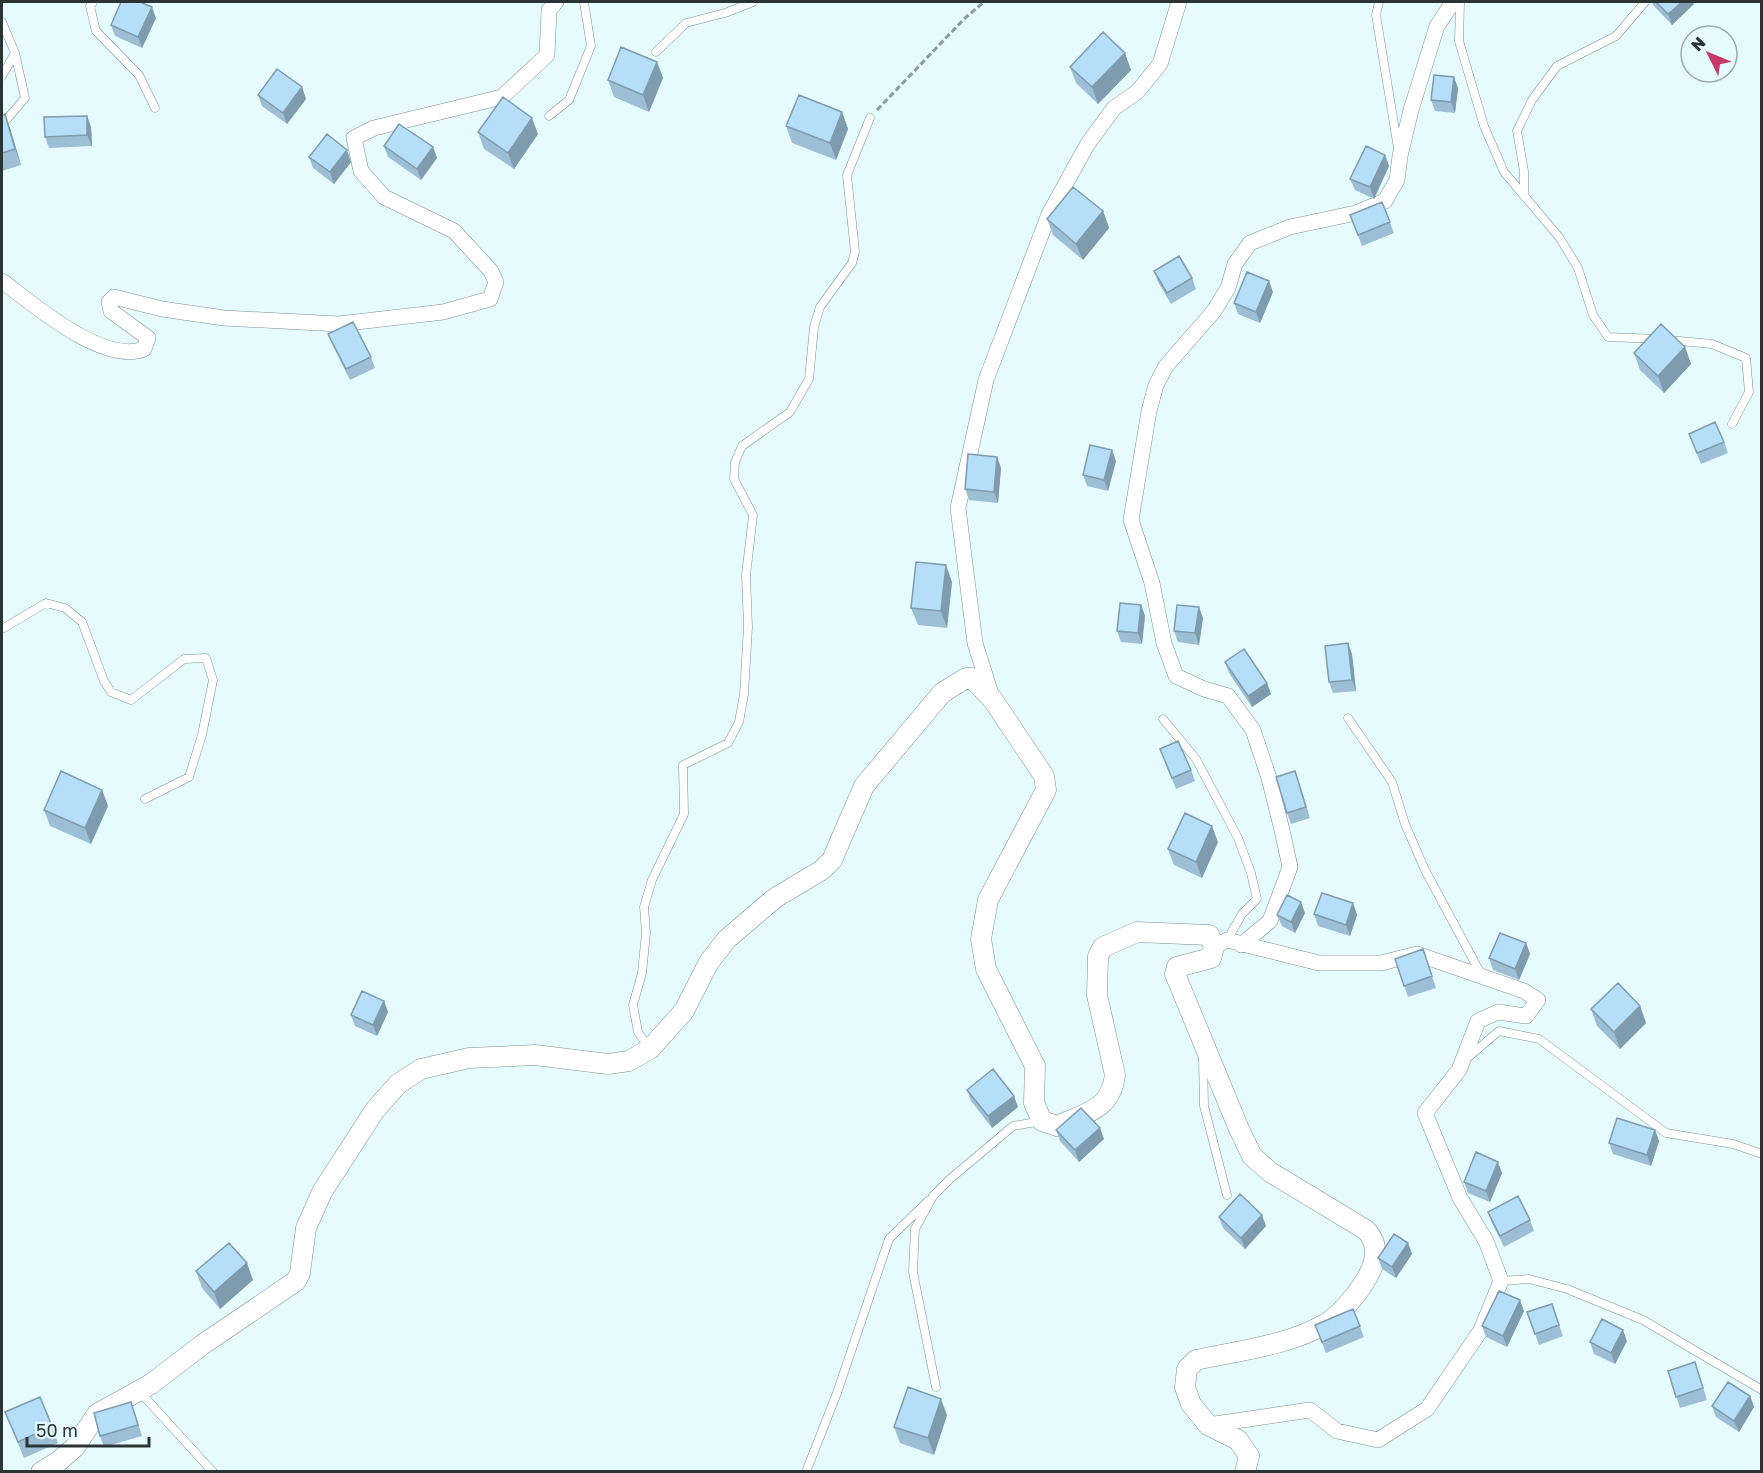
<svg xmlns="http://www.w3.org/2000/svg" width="1763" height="1473" font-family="'Golos Text',sans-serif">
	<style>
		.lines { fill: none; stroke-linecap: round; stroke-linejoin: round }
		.service-casing { stroke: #799093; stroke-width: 9 }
		.minor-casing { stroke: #799093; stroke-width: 16 }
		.tertiary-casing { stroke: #799093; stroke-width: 21 }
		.path { stroke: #8d9d9f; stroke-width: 3; stroke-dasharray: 6 3; stroke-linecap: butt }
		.service { stroke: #fff; stroke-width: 8 }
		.minor { stroke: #fff; stroke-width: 15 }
		.tertiary { stroke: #fff; stroke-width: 20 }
		.wall { fill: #9cbfd6 }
		.shaded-wall { fill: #7f9bae }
		.building { fill: #b5def9; stroke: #7f9bae; stroke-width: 1.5 }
	</style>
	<rect width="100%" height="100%" fill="#e6fbfd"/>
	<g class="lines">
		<g class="service-casing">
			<path id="service" d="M93,2L90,6L96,31L139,75L155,108
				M1379,2L1376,15L1398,148
				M1460,2L1459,41L1484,126L1504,172L1559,237L1578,268L1593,315L1608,337L1657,339
				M2,22L15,53L2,76
				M656,52L686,23L725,13L753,2
				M549,116L569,100L591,46L584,2
				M7,119L25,98L15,53
				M1524,196V171L1517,131L1532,100L1557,66L1616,36L1645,2
				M1669,340L1712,344L1746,358L1749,392L1732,424
				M2,629L46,603L65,608L82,622L104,681L111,692L131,700L184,659L206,658L213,680L202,735L189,777L145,799
				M1348,718L1392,782L1405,824L1425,870L1482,976
				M1163,719L1196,759L1238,838L1251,873L1257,899L1242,914L1227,940
				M649,1048L638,1032L633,1005L642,973L646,933L644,907L652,880L684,814L683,765L728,743L739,722L744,694L748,627L746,575L753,515L734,479L735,462L742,446L790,412L809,379L814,327L820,307L852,263L855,252L847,175L870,118
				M1203,1059L1204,1106L1227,1195
				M1466,1059L1499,1031L1539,1039L1666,1133L1733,1144L1762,1154
				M1501,1281L1529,1279L1567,1289L1643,1320L1762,1390
				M936,1387L913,1272L915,1229L933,1196L950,1179L1013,1126L1042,1121
				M140,1392L213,1472
				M806,1472L837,1393L889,1239L928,1201"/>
		</g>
		<g class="minor-casing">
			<path id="minor" d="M2,281C33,304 103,365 144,349L148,338L111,311L109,302L114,297L162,309L224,318L339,324L443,312L490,299L496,282L491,271L454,231L384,197L361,171L354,138L374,128L502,97L547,55L549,10L556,2
				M992,697L975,643L958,508L986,380L1049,214L1087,145L1114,108L1137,92L1160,64L1179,2
				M1241,945L1270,921L1290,867L1282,830L1269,778L1253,730L1228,696L1204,689L1176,676L1164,643L1152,583L1131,520L1149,411L1156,385L1166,366L1214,311L1228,288L1235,264L1250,243L1290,227L1356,213L1385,201L1397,180L1400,156L1411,110L1437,26L1453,2
				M1208,1425L1310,1410L1337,1431L1378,1440L1427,1409L1481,1330L1501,1281L1486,1241L1460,1198L1425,1113L1459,1070L1478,1021L1498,1012L1526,1016L1538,1000L1524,991L1417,954L1381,963H1319L1227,940L1214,947"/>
		</g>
		<g class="tertiary-casing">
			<path id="tertiary" d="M41,1472L59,1461L75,1447L97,1414L151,1384L202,1345L296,1281L300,1273L306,1228L322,1192L375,1110L398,1084L421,1069L469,1058L535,1055L608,1064L629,1061L650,1049L684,1011L709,962L727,939L775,898L822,870L832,860L864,786L942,693L966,678H972L993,700L1044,776L1046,790L988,900L981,939L986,969L1035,1066L1034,1103L1042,1121L1057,1126C1086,1113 1111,1110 1115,1075L1097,995L1098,956L1103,947L1137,932L1209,935L1214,947L1211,958L1177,967L1175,974L1239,1129L1252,1156L1270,1172L1366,1230C1379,1244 1377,1260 1368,1276C1360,1291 1340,1316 1325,1324C1290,1345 1237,1351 1196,1360L1187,1369L1185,1387L1191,1404L1208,1425L1238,1440L1249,1456L1245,1472"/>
		</g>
		<path class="path" d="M877,110L965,18L984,2"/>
		<use href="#service" class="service"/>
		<use href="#minor" class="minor"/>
		<use href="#tertiary" class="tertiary"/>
	</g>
	<path class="wall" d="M1652,2H1693L1694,4L1672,25L1653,5Z
		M156,18L142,48L115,36L111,25Z
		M657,62L663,78L649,112L614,97L608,80Z
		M1070,67L1131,70L1098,104L1076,83Z
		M302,87L306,99L287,124L262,106L258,95Z
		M1458,88L1455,113L1435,111L1431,100Z
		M842,112L848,129L836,160L792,143L786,126Z
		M5,114L21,165L2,171V116Z
		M87,116L91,127L92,146L49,148L45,137Z
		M478,132L538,134L514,169L484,149Z
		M384,146L433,147L437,158L421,180L388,157Z
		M1385,155L1389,166L1374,199L1355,190L1350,179Z
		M309,157L351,162L334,184L313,168Z
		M1382,202L1394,233L1362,246L1350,215Z
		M1103,211L1109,228L1083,260L1053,235L1047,219Z
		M1154,271L1192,278L1196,289L1171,304L1158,282Z
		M1273,292L1260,323L1238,314L1234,303Z
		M328,334L371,357L375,368L350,380L333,346Z
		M1685,347L1691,364L1664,393L1640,370L1634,353Z
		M1689,434L1724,442L1728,453L1701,464Z
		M997,457L1001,468L998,503L969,500L965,489Z
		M1116,461L1108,491L1087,486L1083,475Z
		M952,582L947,628L918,625L911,608Z
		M1141,605L1145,616L1142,644L1121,642L1117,631Z
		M1203,618L1199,645L1178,642L1174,631Z
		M1352,654L1356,691L1333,693L1329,682Z
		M1225,662L1271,694L1252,707L1229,673Z
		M1160,749L1191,770L1195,781L1176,789Z
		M1299,782L1310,818L1291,824L1287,813Z
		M102,790L108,806L91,844L50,826L44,810Z
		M1218,842L1202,878L1174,865L1168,849Z
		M1353,903L1357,915L1350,936L1318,926L1314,914Z
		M1305,913L1295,933L1282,926L1277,915Z
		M1526,943L1530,954L1519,980L1493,970L1489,958Z
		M1423,949L1436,988L1408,997L1395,959Z
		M384,1001L388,1012L377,1036L355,1026L351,1015Z
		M1640,1006L1646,1023L1620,1049L1597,1026L1591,1009Z
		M967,1090L1018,1107L992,1128L971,1101Z
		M1056,1130L1104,1139L1079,1162L1060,1141Z
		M1655,1130L1659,1141L1651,1166L1613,1154L1609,1143Z
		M1502,1173L1490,1202L1468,1193L1464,1182Z
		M1488,1212L1530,1220L1534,1231L1504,1247L1492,1223Z
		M1219,1217L1266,1226L1245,1249L1223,1228Z
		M1408,1243L1412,1254L1396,1278L1382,1269L1378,1258Z
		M196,1271L253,1280L220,1309L202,1288Z
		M1552,1304L1563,1336L1539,1345L1527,1312Z
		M1353,1309L1364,1337L1326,1353L1315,1325Z
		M1524,1311L1507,1347L1486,1337L1482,1326Z
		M1627,1341L1615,1364L1594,1354L1590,1342Z
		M1695,1362L1707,1400L1680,1408L1668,1371Z
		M1750,1396L1754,1407L1739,1432L1716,1417L1712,1406Z
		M5,1412L52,1426L58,1443L24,1458Z
		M135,1413L142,1436L104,1447L100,1436Z
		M947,1415L934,1455L900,1443L894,1427Z"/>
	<path class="shaded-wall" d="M1682,2H1693L1694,4L1672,25L1668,14Z
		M152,7L156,18L142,48L138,37Z
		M1125,53L1131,70L1098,104L1092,87Z
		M657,62L663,78L649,112L643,95Z
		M1454,77L1458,88L1455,113L1451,102Z
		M302,87L306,99L287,124L283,113Z
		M842,112L848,129L836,160L830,143Z
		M5,114L11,131L21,165L15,149Z
		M87,116L91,127L92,146L87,135Z
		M532,118L538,134L514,169L508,153Z
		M433,147L437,158L421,180L417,169Z
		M347,150L351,162L334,184L330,172Z
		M1385,155L1389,166L1374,199L1370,187Z
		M1103,211L1109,228L1083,260L1076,244Z
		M1269,281L1273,292L1260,323L1256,312Z
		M1685,347L1691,364L1664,393L1658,376Z
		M1112,450L1116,461L1108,491L1104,480Z
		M997,457L1001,468L998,503L994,492Z
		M946,565L952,582L947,628L941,611Z
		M1141,605L1145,616L1142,644L1138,633Z
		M1199,607L1203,618L1199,645L1195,633Z
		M1348,643L1352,654L1356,691L1352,680Z
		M1267,683L1271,694L1252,707L1248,696Z
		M102,790L108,806L91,844L85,828Z
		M1212,826L1218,842L1202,878L1196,862Z
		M1301,902L1305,913L1295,933L1291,922Z
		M1353,903L1357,915L1350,936L1346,925Z
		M1526,943L1530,954L1519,980L1515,969Z
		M384,1001L388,1012L377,1036L373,1025Z
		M1640,1006L1646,1023L1620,1049L1614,1032Z
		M1014,1096L1018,1107L992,1128L988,1116Z
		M1100,1128L1104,1139L1079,1162L1075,1150Z
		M1655,1130L1659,1141L1651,1166L1647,1155Z
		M1498,1162L1502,1173L1490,1202L1486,1191Z
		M1262,1215L1266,1226L1245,1249L1241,1238Z
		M1408,1243L1412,1254L1396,1278L1392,1267Z
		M247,1263L253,1280L220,1309L214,1292Z
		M1520,1300L1524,1311L1507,1347L1503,1336Z
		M1623,1330L1627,1341L1615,1364L1611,1353Z
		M1750,1396L1754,1407L1739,1432L1734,1421Z
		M941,1399L947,1415L934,1455L928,1438Z"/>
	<path class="building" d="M121,2H140L152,7L138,37L111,25Z
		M1656,2H1682L1668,14Z
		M1103,32L1125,53L1092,87L1070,67Z
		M621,47L657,62L643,95L608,80Z
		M277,69L302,87L283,113L258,95Z
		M1434,75L1454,77L1451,102L1431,100Z
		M799,95L842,112L830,143L786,126Z
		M503,97L532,118L508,153L478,132Z
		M5,114L15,149L2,153V116Z
		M87,116V135L45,137L44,117Z
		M399,124L433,147L417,169L384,146Z
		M327,134L347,150L330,172L309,157Z
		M1366,146L1385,155L1370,187L1350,179Z
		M1073,187L1103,211L1076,244L1047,219Z
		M1382,202L1390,222L1358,235L1350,215Z
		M1179,256L1192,278L1167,293L1154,271Z
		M1247,272L1269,281L1256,312L1234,303Z
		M353,322L371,357L346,369L328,334Z
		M1661,324L1685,347L1658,376L1634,353Z
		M1715,422L1724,442L1697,453L1689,434Z
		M1090,445L1112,450L1104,480L1083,475Z
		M968,454L997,457L994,492L965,489Z
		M916,562L946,565L941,611L911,608Z
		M1120,603L1141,605L1138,633L1117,631Z
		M1177,605L1199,607L1195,633L1174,631Z
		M1348,643L1352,680L1329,682L1325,646Z
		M1244,649L1267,683L1248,696L1225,662Z
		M1178,741L1191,770L1172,778L1160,749Z
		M61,771L102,790L85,828L44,810Z
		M1295,771L1306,807L1287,813L1276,777Z
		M1185,813L1212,826L1196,862L1168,849Z
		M1322,893L1353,903L1346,925L1314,914Z
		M1287,895L1301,902L1291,922L1277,915Z
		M1500,933L1526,943L1515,969L1489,958Z
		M1423,949L1432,976L1404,986L1395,959Z
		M1618,983L1640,1006L1614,1032L1591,1009Z
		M362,991L384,1001L373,1025L351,1015Z
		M993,1069L1014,1096L988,1116L967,1090Z
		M1081,1108L1100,1128L1075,1150L1056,1130Z
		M1617,1118L1655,1130L1647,1155L1609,1143Z
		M1476,1152L1498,1162L1486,1191L1464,1182Z
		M1240,1194L1262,1215L1241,1238L1219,1217Z
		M1518,1196L1530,1220L1500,1236L1488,1212Z
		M1394,1234L1408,1243L1392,1267L1378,1258Z
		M229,1243L247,1263L214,1292L196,1271Z
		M1499,1291L1520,1300L1503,1336L1482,1326Z
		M1552,1304L1559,1325L1535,1334L1527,1312Z
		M1353,1309L1360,1326L1322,1342L1315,1325Z
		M1602,1319L1623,1330L1611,1353L1590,1342Z
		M1695,1362L1703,1388L1676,1397L1668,1371Z
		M1728,1382L1750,1396L1734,1421L1712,1406Z
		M908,1387L941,1399L928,1438L894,1427Z
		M40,1397L52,1426L18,1442L5,1412Z
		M131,1402L138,1425L100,1436L94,1413Z"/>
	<rect width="1763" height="1473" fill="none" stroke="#2a3435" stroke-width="6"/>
	<g transform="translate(1709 54) rotate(313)"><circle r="28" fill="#e6fbfd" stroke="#9babad" stroke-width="1.5"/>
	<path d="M0-4.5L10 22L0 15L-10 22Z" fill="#c63867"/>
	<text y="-9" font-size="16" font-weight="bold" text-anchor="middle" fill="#2a3435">N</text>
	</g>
	<path d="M27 1437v9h122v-9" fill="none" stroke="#2a3435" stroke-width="3"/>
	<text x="36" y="1437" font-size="18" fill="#2a3435" stroke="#e6fbfd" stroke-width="4.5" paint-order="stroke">50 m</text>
</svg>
